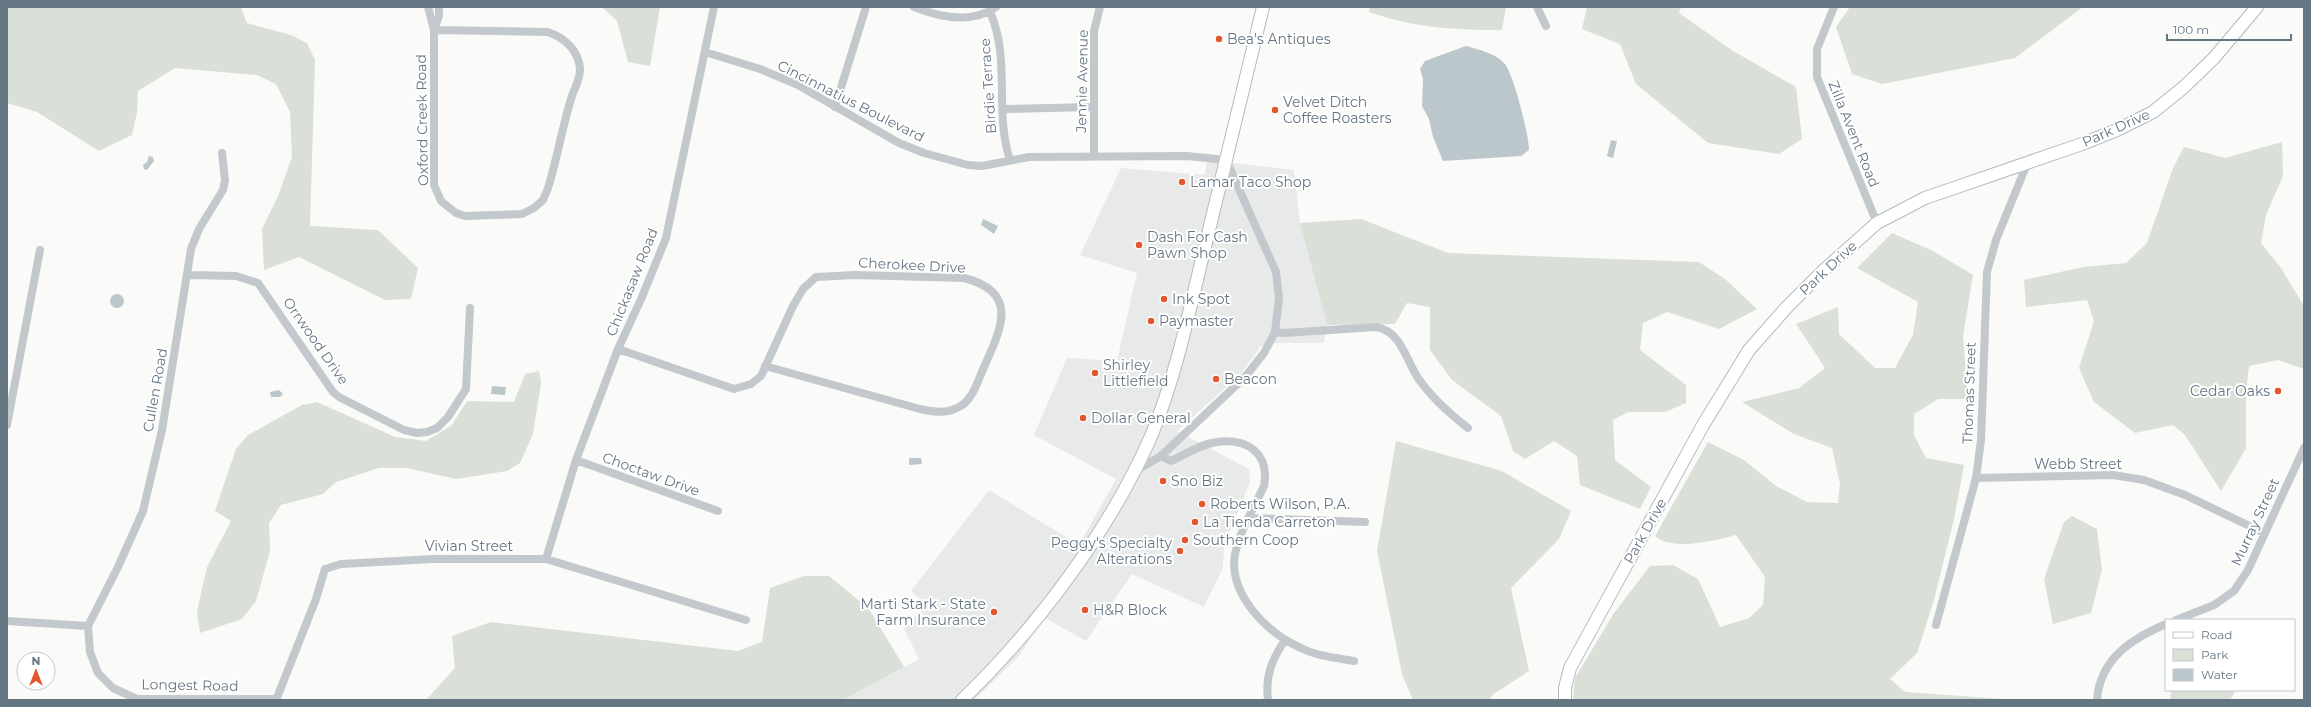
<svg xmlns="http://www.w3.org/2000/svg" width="2311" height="707" font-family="Montserrat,sans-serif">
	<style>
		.built { fill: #e8e9e9 }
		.green { fill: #dadfd7 }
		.water { fill: #bbc7cb }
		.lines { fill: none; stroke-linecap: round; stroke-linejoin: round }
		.secondary-casing { stroke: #b3babf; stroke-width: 14 }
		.street { stroke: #c3c8cc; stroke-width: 8 }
		.secondary { stroke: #fff; stroke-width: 12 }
		.poi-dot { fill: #e4572e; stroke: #fff; stroke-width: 1.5 }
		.labels { text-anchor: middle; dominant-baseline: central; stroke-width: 4; stroke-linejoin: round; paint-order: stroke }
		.poi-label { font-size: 14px; fill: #657683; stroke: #fff; text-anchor: start }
		.street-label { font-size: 14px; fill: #657683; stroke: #fff }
	</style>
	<rect width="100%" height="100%" fill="#fafaf8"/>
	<path class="built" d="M1208,160L1294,170L1300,222L1327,325L1324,343H1277L1260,347L1240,375L1177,431L1249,469L1250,482L1224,546L1223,568L1204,607L1132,574L1086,641L1045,618L1018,657L974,700H843L919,659L904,629L927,605L911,591L989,490L1079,545L1116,479L1034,435L1067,358L1117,361L1137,273L1080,255L1121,168L1204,175Z"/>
	<path class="green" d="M7,7H241L247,23L291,35L307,43L315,60L310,226L378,230L418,268L411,299L385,300L299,257L264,270L262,229L278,196L292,157L290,112L276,84L257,75L175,68L138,91L137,113L132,135L99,151L37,112L7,103Z
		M602,7H660L650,66L628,62L617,21Z
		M1370,7H1506L1502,30C1455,30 1414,28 1369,12Z
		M1587,7H1681L1679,13L1733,51L1796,87L1802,139L1779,154L1708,143L1636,84L1620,44L1582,29Z
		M1850,7H2083L2015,58L1882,84L1852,74L1836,27Z
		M2282,142L2283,176L2266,215L2261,243L2281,268L2304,306V369L2278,360L2249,366L2246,393V448L2221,491L2185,435L2173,425L2135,433L2094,402L2079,368L2094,321L2087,300L2026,307L2024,280L2083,267L2126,263L2147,243L2173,168L2184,147L2225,158Z
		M1361,219L1448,253L1699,262L1725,279L1757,309L1719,329L1667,312L1643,323L1640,350L1686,385V403L1665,412H1628L1613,420L1615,460L1651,487L1640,509L1580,485L1577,456L1554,441L1525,459L1513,451L1501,416L1452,380L1430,350V307L1407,303L1395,324L1327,325L1300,223Z
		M1892,233L1933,251L1973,275L1963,336L1968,399H1938L1914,414V435L1926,458L1964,465L1954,519L1934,600L1917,653L1890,679L1905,692L2017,700H1573L1575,678L1614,613L1650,566L1673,565L1698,579L1720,627L1749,618L1763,605L1765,577L1736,535C1716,540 1673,552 1655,536L1708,442L1744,460L1776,486L1807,502L1838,503L1840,484L1832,448L1794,434L1742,402L1799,388L1825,368L1796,324L1838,307L1839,334L1875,368H1895L1913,335L1918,302L1857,268Z
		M539,371L541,383L533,434L520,463L507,471L456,479L407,468H379L336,482L323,494L281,505L269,523L270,551L256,601L242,619L200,633L197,611L207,567L231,521L215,511L236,449L248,435L302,405L317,402L395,437L426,441L452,425L467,401L514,402L525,374Z
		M1396,441L1502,471L1571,511L1559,539L1511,588L1529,671L1492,695L1490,700H1413L1402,674L1377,551Z
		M2072,516L2097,529L2102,570L2091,613L2053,624L2044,579L2064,522Z
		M804,576H829L869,609L904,667L843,700H426L455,668L452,636L491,622L738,651L762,642L770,588Z
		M2171,690H2236L2230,700H2170Z"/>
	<path class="water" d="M1466,46C1480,50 1495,53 1505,64C1514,76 1529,135 1529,150L1521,156L1443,161L1433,137L1429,119L1422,106L1423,79L1420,69L1425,61Z
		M1611,140L1617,141L1613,158L1607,156Z
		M149,156L153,157L154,161L147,170L144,169L143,165L147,162Z
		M983,219L998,226L994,234L981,225Z
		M110 301a7 7 0 1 1 14 0a7 7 0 1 1-14 0Z
		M492,386L506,387L505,395L491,394Z
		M279,390L283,394L280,397H271L270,392Z
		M909,458H921L922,464L909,465Z"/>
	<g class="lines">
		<g class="secondary-casing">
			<path id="secondary" d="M962,700C1036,629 1111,529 1152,434C1175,378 1188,317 1202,259C1223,175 1243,91 1263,7
				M1565,700V688L1570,668L1703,425L1749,350L1787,307L1823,271L1877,223L1925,198L2082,144L2117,130L2153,112L2184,87L2214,58L2257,7"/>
		</g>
		<path class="street" d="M428,7L434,30V185L441,201L456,213L465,216L522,214L534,208L543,200L548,188C557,159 562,128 571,99C574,88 580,81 580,69C579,51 565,38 548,32L434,30
			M914,7C939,17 972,24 996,7
			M1537,7L1546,26
			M1834,7L1817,49V77L1877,223
			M990,12C1011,58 994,112 1010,160
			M434,30L439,16V7
			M705,52L760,69L798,85L899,143L924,153L968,165L982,166L1029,157L1187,156L1226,160L1276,272L1279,298L1275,332L1264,353L1245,377L1161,456L1135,471
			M835,107L866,7
			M1003,109L1094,107
			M1094,156V31L1100,7
			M189,275L236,276L258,283L333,392L339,397L404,430L417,433L427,432L437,428L448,417L466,389L470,308
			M1275,332L1284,333L1376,327C1401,331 1406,360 1418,378C1431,397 1450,414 1468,428
			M618,349L734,389L751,384L761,376L793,306L803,289L816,277L855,275L964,278C1020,292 1001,329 984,367C978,380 973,400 959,407C946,414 934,412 920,409L765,366
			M7,425L40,250
			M1161,456L1171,461C1186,454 1201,444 1217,442C1248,438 1270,454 1264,486C1254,508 1240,530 1235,554C1228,594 1267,633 1301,648C1317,656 1336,658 1354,661
			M576,460L718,511
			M1976,478L2113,475L2144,480L2185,495L2264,533
			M1249,518L1365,522
			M546,559L576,460L618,349L642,297L666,238L714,7
			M2176,620L2214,605L2234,591L2248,570L2304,448
			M7,621L88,626
			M1936,625L1976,478L1981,440L1987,272L1996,240L2027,164
			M88,626L118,567L143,511L162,430L191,249L199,229L223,190L225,180L222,153
			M88,626L90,652L98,673L113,688L137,699H276
			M276,700L316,599L325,569L341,564L433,559H546L746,620
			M1268,700C1265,676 1272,659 1285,640
			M2097,700C2100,659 2131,639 2166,624"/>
		<use href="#secondary" class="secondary"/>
	</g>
	<g class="poi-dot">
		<circle cx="1219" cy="39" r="4"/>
		<circle cx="1275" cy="110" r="4"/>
		<circle cx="1182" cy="182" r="4"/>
		<circle cx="1139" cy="245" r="4"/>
		<circle cx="1164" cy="299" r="4"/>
		<circle cx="1151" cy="321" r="4"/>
		<circle cx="1095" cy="373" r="4"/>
		<circle cx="1216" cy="379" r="4"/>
		<circle cx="2278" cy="391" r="4"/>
		<circle cx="1083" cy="418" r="4"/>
		<circle cx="1163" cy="481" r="4"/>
		<circle cx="1202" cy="504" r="4"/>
		<circle cx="1195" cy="522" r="4"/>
		<circle cx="1185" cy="540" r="4"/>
		<circle cx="1180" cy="551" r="4"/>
		<circle cx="1085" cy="610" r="4"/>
		<circle cx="994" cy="612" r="4"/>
	</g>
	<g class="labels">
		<g class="poi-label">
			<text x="1227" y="39">Bea's Antiques</text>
			<text x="1283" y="102">Velvet Ditch<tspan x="1283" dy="16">Coffee Roasters</tspan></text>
			<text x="1190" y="182">Lamar Taco Shop</text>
			<text x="1147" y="237">Dash For Cash<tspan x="1147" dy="16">Pawn Shop</tspan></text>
			<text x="1172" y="299">Ink Spot</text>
			<text x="1159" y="321">Paymaster</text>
			<text x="1103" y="365">Shirley<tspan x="1103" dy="16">Littlefield</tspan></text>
			<text x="1224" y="379">Beacon</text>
			<text x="2270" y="391" text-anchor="end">Cedar Oaks</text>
			<text x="1091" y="418">Dollar General</text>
			<text x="1171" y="481">Sno Biz</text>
			<text x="1210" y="504">Roberts Wilson, P.A.</text>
			<text x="1203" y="522">La Tienda Carreton</text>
			<text x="1193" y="540">Southern Coop</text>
			<text x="1172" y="543" text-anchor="end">Peggy's Specialty<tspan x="1172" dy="16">Alterations</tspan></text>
			<text x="986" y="604" text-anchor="end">Marti Stark - State<tspan x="986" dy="16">Farm Insurance</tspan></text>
			<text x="1093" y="610">H&amp;R Block</text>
		</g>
		<g class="street-label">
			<text transform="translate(1082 81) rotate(-89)">Jennie Avenue</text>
			<text transform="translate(988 86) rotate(-94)">Birdie Terrace</text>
			<text transform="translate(851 101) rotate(27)">Cincinnatius Boulevard</text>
			<text transform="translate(422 120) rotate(-91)">Oxford Creek Road</text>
			<text transform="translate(2116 128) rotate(-24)">Park Drive</text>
			<text transform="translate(1854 134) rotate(68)">Zilla Avent Road</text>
			<text transform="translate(912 265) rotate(3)">Cherokee Drive</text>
			<text transform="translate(1828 268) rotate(-43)">Park Drive</text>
			<text transform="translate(632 282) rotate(-68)">Chickasaw Road</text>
			<text transform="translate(316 341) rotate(55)">Orrwood Drive</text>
			<text transform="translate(155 390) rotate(-80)">Cullen Road</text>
			<text transform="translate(1969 393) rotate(-88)">Thomas Street</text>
			<text x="2078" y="464">Webb Street</text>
			<text transform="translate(651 474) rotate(20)">Choctaw Drive</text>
			<text transform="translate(2255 522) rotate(-65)">Murray Street</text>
			<text transform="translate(1645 531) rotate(-61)">Park Drive</text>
			<text x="469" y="546">Vivian Street</text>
			<text transform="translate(190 685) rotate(1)">Longest Road</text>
		</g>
	</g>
	<rect width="2311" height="707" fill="none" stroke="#657683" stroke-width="16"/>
	<rect x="2165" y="619" width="130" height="72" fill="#ffffff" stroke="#c1c8cd"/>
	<rect x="2173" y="632" width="20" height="6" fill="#ffffff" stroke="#c1c8cd"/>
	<text x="2201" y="639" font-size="12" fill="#657683">Road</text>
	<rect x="2173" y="649" width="20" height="12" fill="#dadfd7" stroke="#c1c8cd"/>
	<text x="2201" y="659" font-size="12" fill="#657683">Park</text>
	<rect x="2173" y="669" width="20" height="12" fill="#bbc7cb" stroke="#c1c8cd"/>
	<text x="2201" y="679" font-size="12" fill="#657683">Water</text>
	<g transform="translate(36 671)"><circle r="19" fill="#ffffff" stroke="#c1c8cd"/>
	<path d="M0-3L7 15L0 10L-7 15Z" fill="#e4572e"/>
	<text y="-6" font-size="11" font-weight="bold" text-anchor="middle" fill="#657683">N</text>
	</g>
	<path d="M2167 34v6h124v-6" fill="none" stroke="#657683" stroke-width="2"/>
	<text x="2173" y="34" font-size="12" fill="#657683" stroke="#ffffff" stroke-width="3" paint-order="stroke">100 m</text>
</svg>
